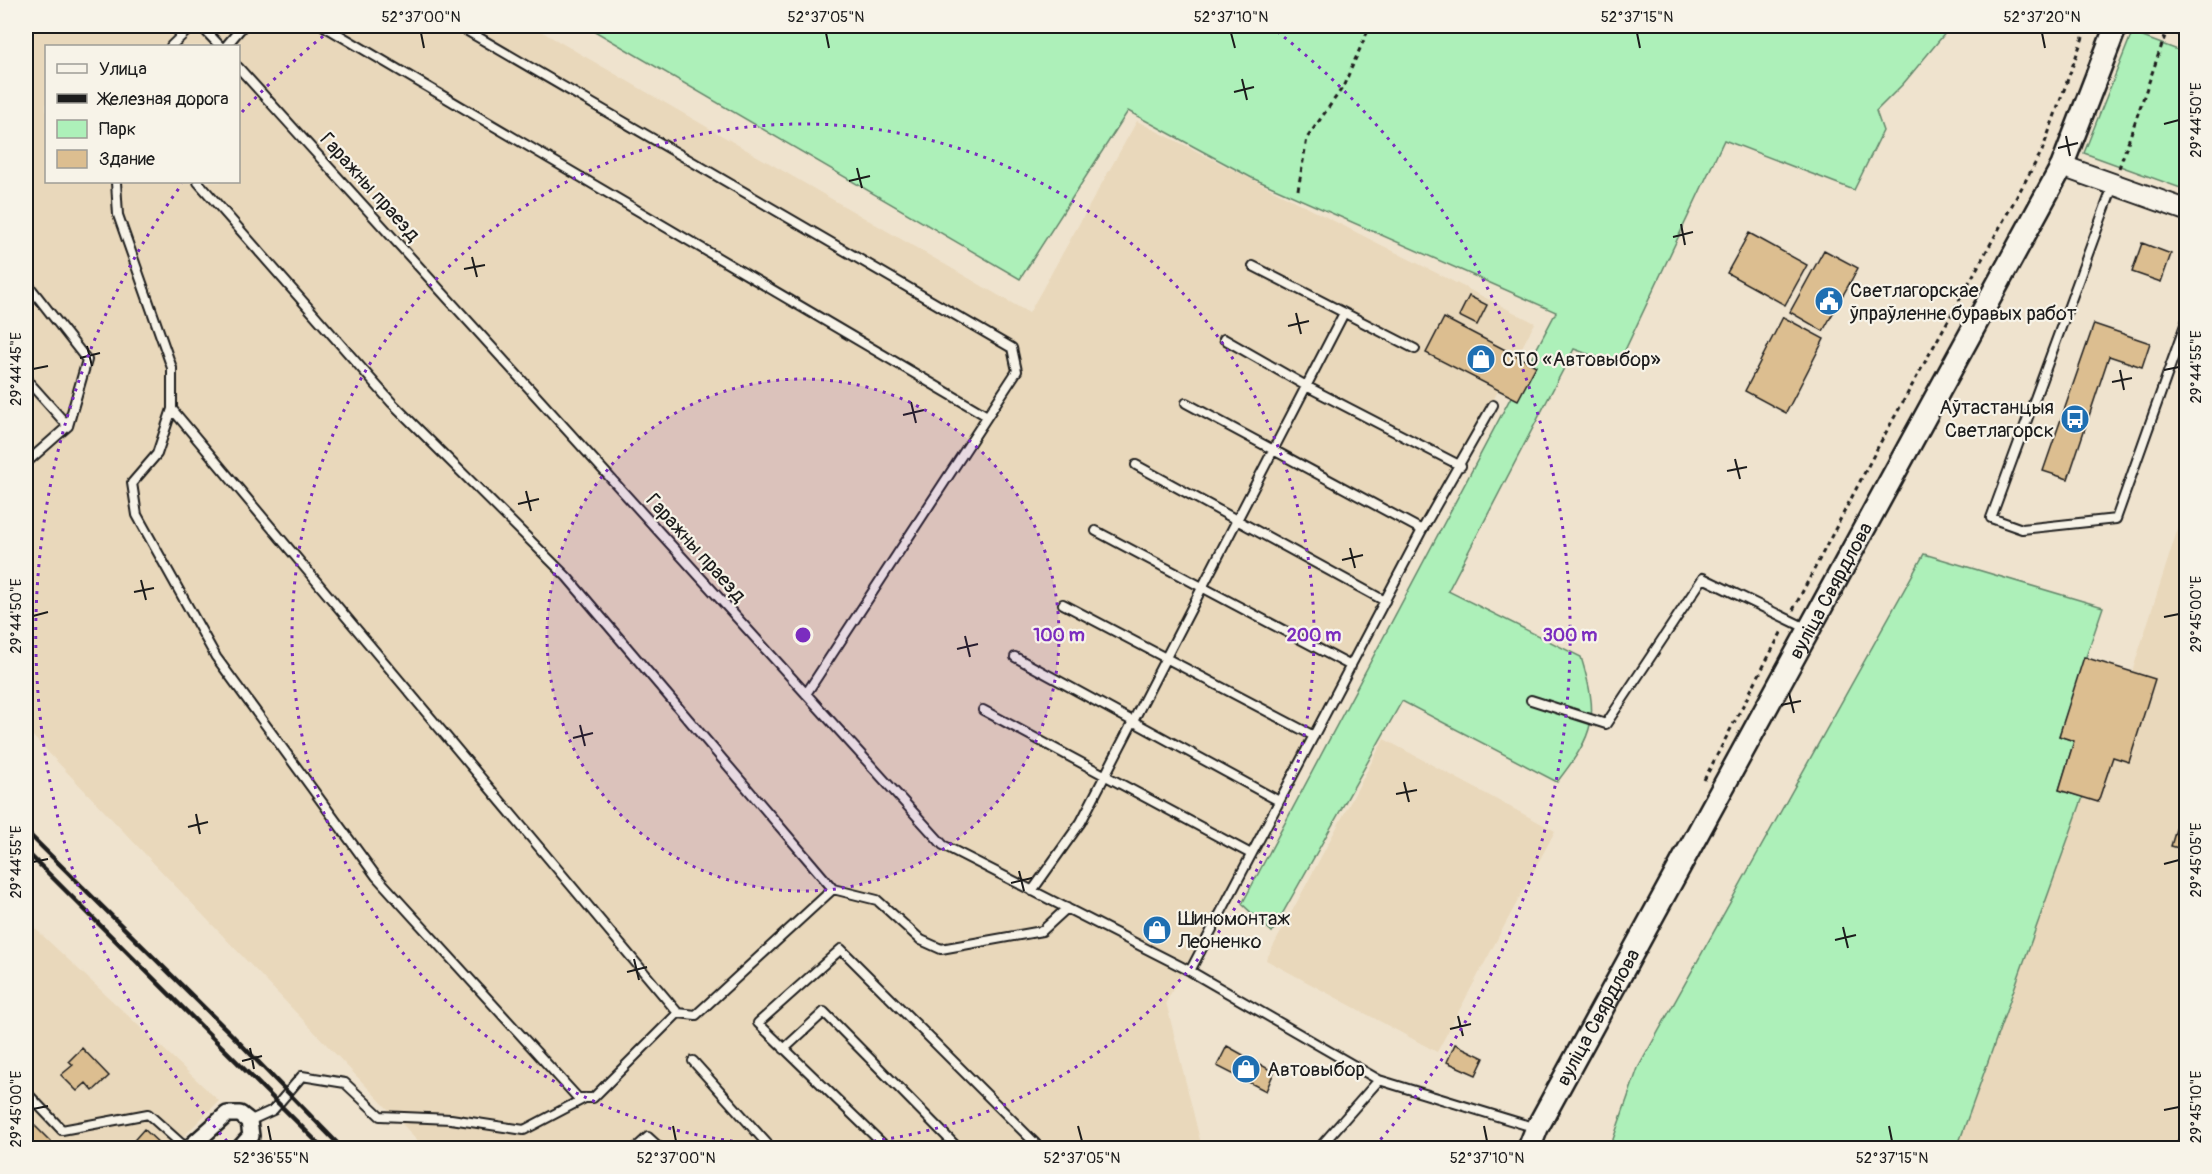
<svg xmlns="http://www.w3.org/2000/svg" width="2212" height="1174" font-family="Pangolin,sans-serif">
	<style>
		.built { fill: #e9d8bb; fill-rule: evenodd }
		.green { fill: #adf0b9; stroke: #64866a; stroke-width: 1.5 }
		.building { fill: #dcbe90; stroke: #1c1c1c; stroke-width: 1.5 }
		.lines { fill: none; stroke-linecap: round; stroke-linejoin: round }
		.service-casing { stroke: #1c1c1c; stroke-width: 12 }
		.minor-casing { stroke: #1c1c1c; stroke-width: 20 }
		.tertiary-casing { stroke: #1c1c1c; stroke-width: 24 }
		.secondary-casing { stroke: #1c1c1c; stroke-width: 26 }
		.path { stroke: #1c1c1c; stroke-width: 3; stroke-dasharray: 4.5 4.5; stroke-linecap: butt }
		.service { stroke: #f7f3e8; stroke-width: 8 }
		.minor { stroke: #f7f3e8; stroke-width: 15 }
		.tertiary { stroke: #f7f3e8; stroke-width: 20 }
		.secondary { stroke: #f7f3e8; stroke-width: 21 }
		.rail { stroke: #1c1c1c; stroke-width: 4.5 }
		.ticks { fill: none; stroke: #1c1c1c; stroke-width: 2 }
		.ring { fill: none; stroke: #7b2cbf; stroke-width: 3; stroke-dasharray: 3 6 }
		.labels { text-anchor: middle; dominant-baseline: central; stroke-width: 4.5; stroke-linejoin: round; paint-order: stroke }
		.street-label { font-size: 20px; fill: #1c1c1c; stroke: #f7f3e8 }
		.poi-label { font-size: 20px; fill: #1c1c1c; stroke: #f7f3e8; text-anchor: start }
		.centre { fill: #7b2cbf; stroke: #f7f3e8; stroke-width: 3 }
		.ring-label { font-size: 18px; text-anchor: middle; font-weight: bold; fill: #7b2cbf; stroke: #f7f3e8; stroke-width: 4.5; stroke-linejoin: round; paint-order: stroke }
		.neatline { fill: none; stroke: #1c1c1c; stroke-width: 2 }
		.ticks-label { font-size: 15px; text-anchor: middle; fill: #1c1c1c }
	</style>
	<rect width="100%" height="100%" fill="#efe3ce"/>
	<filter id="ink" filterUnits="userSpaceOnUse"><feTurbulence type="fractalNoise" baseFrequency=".0167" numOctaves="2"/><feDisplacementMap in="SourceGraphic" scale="12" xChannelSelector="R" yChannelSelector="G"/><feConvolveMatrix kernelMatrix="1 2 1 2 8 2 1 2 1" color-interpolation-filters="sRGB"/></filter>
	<g filter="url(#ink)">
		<path class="built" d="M26,26H532L1029,313L1137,121L1535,323L1166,1002L1202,1148H425L26,729ZM46,46H238V182H46Z
			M2186,503V1148H1957L2083,797L2098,802L2113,757L2129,762L2155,680L2132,672Z
			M1384,739L1555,831L1437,1052L1266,960Z
			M26,920L219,1101L172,1148H26Z"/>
		<path class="green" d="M586,26H1948L1947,31L1903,84L1876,111L1883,131L1854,190L1724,140L1618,365L1574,349L1448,591L1581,657C1599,717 1596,732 1557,782L1402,701L1272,932L1242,904L1556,312L1252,178L1128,111L1020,279Z
			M2132,33L2186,53V190L2084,153Z
			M1924,554L2103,607L2059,736L2074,741L2059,790L2083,797L1957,1148H1610L1638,1068Z"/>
		<path class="building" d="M1749,233L1807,265L1785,305L1727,273Z
			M2142,243L2171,254L2161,282L2132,272Z
			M1824,250L1858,268L1823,331L1790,312Z
			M1469,296L1487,305L1477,325L1459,316Z
			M1783,317L1824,339L1786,413L1745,391Z
			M1444,318L1536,366L1518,400L1426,353Z
			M2094,324L2150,343L2142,367L2109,356L2068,479L2043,471Z
			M2084,657L2155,679L2129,762L2113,757L2098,802L2059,790L2074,741L2059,736Z
			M2186,795V850L2171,846Z
			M1455,1044L1484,1058L1476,1075L1447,1062Z
			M1227,1046L1274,1072L1266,1091L1217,1066Z
			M82,1048L109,1076L93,1091L86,1083L77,1091L61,1075L73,1065L69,1061Z
			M26,1117L57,1148H26Z
			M144,1129L164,1148L128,1147Z"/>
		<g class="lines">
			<g class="service-casing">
				<path id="service" d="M201,26L220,46
					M324,26L987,416
					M459,26L1012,348L1017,371L806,694
					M171,46L192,26
					M226,46L243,26
					M238,67L943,845L1190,971L1379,1080L1536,1128
					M116,182L118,215L172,368V409L678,1013L696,1015L833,889
					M198,182L392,403L567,577L833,889L877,900L921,940L941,949L1042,931L1067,908
					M2113,186L1991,518L2022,529L2116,519L2186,322
					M1253,266L1415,349
					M26,282L87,360L68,426
					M1224,339L1308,387L1461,466
					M26,379L68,426L26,463
					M1186,403L1422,530
					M172,409L157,454L132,483L137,515L216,657L376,876L578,1098H593L678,1013
					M1136,465L1385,601
					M1096,531L1351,666
					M1063,604L1314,736
					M1015,657L1279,801
					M1531,700L1606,724L1703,578L1808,629
					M983,710L1251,854
					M1032,891L1081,822L1344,313
					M1190,971L1422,530L1493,405
					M784,1049L824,1012L958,1148
					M693,1061L771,1148
					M26,1092L62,1130L148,1114L186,1148
					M249,1121L273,1110L302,1076L345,1083L380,1116L451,1119L524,1130L585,1098
					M636,1148L648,1137L660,1148
					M887,1148L758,1023L841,949L1040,1148
					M1319,1148L1379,1080"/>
			</g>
			<g class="minor-casing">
				<path id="minor" d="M2180,26L2186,28
					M189,1148L227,1114H240L249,1121L251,1136L240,1148"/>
			</g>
			<g class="tertiary-casing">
				<path id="tertiary" d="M2062,166L2186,210"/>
			</g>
			<g class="secondary-casing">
				<g id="secondary">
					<path id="s1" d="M1529,1148L1537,1128L2062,166L2116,26"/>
				</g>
			</g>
			<path class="path" d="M2119,168L2166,33
				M1298,190L1307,138L1343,87L1370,26
				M1793,610L1879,445L2042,151L2087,26
				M1704,780L1783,629"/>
			<use href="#service" class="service"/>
			<use href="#minor" class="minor"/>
			<use href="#tertiary" class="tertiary"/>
			<use href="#secondary" class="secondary"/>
			<path class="rail" d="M26,831L231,1034L342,1148
				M26,851L323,1148
				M2177,1148L2186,1122"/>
		</g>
	</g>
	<path class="ticks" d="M421,33L424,48M826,33L829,48M1231,33L1235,48M1637,33L1640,48M2042,33L2045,48M1242,79L1247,100M1234,92L1254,87M2164,124L2179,120M2066,136L2070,156M2058,148L2078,143M857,168L862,188M849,181L870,176M1681,224L1685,245M1673,237L1693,232M472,257L477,277M464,269L485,265M1296,313L1301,334M1288,326L1309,321M87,346L92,366M80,358L100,353M33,369L48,366M2120,370L2124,390M2164,370L2179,367M2112,382L2132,378M911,402L916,423M903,415L924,410M1735,459L1740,479M1727,471L1747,467M526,491L531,511M518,504L539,499M1350,548L1355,568M1342,560L1363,555M141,580L146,600M134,592L154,588M33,616L48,612M2164,617L2179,614M965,636L970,657M957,649L978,644M1789,693L1794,713M1781,705L1801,701M580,725L585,746M573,738L593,733M1404,782L1409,802M1396,794L1417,790M196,814L200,834M188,827L208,822M33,862L48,859M2164,864L2179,860M1019,871L1024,891M1011,883L1032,878M1843,927L1848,948M1835,940L1856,935M634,959L639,980M627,972L647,967M1458,1016L1463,1036M1450,1029L1471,1024M250,1048L254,1069M242,1061L262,1056M33,1109L48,1106M2164,1110L2179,1107M268,1126L271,1141M673,1126L676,1141M1078,1126L1082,1141M1484,1126L1487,1141M1889,1126L1892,1141"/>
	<circle cx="803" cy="635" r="256" fill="#7b2cbf" fill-opacity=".12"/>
	<g class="ring">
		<circle cx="803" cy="635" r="256"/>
		<circle cx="803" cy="635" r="511"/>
		<path d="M233 1148A767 767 0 0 1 182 184M242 112A767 767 0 0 1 336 26M1270 26A767 767 0 0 1 1373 1148"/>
	</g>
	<defs>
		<g id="civic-disc" transform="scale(1.5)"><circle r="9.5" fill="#1f6fb2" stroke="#f7f3e8"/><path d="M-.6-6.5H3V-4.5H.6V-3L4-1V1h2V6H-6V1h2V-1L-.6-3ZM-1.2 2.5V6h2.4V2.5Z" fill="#fff"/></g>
		<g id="shop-disc" transform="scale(1.5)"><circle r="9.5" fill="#1f6fb2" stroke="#f7f3e8"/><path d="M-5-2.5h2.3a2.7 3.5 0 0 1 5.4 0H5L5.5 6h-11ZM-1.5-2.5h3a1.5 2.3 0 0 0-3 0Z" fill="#fff"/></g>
		<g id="bus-disc" transform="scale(1.5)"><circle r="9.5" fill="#1f6fb2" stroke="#f7f3e8"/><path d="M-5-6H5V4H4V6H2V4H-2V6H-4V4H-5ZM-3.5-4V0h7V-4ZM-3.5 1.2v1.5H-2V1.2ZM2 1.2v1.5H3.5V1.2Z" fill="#fff"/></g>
	</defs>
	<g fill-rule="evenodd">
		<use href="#civic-disc" x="1829" y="301"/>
		<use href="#shop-disc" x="1481" y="359"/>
		<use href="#bus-disc" x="2075" y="419"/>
		<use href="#shop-disc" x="1157" y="930"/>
		<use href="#shop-disc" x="1246" y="1069"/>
	</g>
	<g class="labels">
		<g class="street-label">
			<text transform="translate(370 187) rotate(48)">Гаражны праезд</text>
			<text transform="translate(696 548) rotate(48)">Гаражны праезд</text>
			<text stroke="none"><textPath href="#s1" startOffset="634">вуліца Свярдлова</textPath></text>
			<text stroke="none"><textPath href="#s1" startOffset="148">вуліца Свярдлова</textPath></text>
		</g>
		<g class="poi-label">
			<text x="1850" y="290">Светлагорскае<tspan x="1850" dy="23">ўпраўленне буравых работ</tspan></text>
			<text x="1502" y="359">СТО «Автовыбор»</text>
			<text x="2054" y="407" text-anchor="end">Аўтастанцыя<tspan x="2054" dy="23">Светлагорск</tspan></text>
			<text x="1178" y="918">Шиномонтаж<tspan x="1178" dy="23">Леоненко</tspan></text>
			<text x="1267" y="1069">Автовыбор</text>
		</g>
	</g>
	<circle cx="803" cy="635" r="9" class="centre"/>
	<g class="ring-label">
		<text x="1059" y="641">100 m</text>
		<text x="1314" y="641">200 m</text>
		<text x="1570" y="641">300 m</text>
	</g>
	<rect width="2212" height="1174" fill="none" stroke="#f7f3e8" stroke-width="66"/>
	<rect x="45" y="45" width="195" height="138" fill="#f7f3e8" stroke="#9f9d96" stroke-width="1.5"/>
	<rect x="57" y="64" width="30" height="9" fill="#f7f3e8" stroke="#9f9d96" stroke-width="1.5"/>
	<text x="99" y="75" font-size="18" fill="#1c1c1c">Улица</text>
	<rect x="57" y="94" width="30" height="9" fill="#1c1c1c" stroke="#9f9d96" stroke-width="1.5"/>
	<text x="99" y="105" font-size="18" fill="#1c1c1c">Железная дорога</text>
	<rect x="57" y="120" width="30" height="18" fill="#adf0b9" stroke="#9f9d96" stroke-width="1.5"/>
	<text x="99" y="135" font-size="18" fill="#1c1c1c">Парк</text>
	<rect x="57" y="150" width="30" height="18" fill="#dcbe90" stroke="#9f9d96" stroke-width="1.5"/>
	<text x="99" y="165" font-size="18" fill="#1c1c1c">Здание</text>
	<rect x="33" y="33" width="2146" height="1108" class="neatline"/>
	<g class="ticks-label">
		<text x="421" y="22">52°37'00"N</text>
		<text x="826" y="22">52°37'05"N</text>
		<text x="1231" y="22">52°37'10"N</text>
		<text x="1637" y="22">52°37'15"N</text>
		<text x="2042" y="22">52°37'20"N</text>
		<text transform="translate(2196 120) rotate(-90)" y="5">29°44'50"E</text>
		<text transform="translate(2196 367) rotate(-90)" y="5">29°44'55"E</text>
		<text transform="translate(16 369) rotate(-90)" y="5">29°44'45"E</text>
		<text transform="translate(2196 614) rotate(-90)" y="5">29°45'00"E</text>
		<text transform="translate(16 616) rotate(-90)" y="5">29°44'50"E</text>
		<text transform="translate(2196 860) rotate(-90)" y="5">29°45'05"E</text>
		<text transform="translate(16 862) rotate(-90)" y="5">29°44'55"E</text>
		<text transform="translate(2196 1107) rotate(-90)" y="5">29°45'10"E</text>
		<text transform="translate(16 1109) rotate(-90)" y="5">29°45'00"E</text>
		<text x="271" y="1163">52°36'55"N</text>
		<text x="676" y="1163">52°37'00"N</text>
		<text x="1082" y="1163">52°37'05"N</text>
		<text x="1487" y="1163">52°37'10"N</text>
		<text x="1892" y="1163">52°37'15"N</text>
	</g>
</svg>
